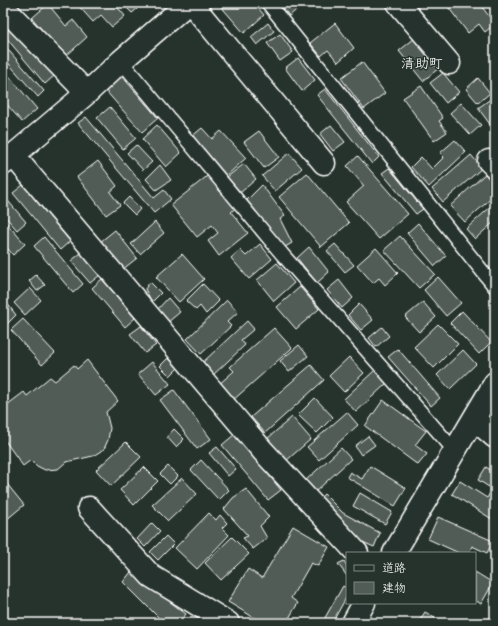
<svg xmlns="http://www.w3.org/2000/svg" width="498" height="626" font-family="Itim,'Klee One',sans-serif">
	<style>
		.building { fill: #515c57; stroke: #fff }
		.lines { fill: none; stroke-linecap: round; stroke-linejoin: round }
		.lane-casing { stroke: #fff; stroke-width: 16 }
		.street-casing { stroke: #fff; stroke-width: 25 }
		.lane { stroke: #26332d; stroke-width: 13 }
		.street { stroke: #26332d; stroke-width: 22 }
		.labels { text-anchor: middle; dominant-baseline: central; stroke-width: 3; stroke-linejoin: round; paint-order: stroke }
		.neighbourhood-label { font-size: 14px; fill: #fff; stroke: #26332d }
	</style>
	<rect width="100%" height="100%" fill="#26332d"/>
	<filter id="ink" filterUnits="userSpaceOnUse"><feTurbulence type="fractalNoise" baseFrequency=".025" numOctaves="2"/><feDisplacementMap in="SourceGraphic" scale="8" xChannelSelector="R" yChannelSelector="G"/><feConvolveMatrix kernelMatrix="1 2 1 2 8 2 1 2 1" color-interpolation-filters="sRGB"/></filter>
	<g filter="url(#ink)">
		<path class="building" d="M76,3H114L125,16L112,27L101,15L93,22Z
			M122,3H131L137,9L132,13Z
			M218,3H254L264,15L244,33Z
			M280,3H305L289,16Z
			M445,3H479L495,24L485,32L479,24L468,33Z
			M48,4L66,26L73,20L87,37L65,57L32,18Z
			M5,19L54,76L45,84L3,34V21Z
			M268,23L274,31L257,45L251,37Z
			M335,23L354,48L338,62L328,50L321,56L310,43Z
			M280,34L293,52L280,61L267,43Z
			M415,38L439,68L423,81L399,51Z
			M3,44L44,91L38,97L3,57Z
			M298,58L315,80L302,91L285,68Z
			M362,62L385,93L364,109L341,78Z
			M3,69L37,109L22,122L3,100Z
			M443,73L459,92L446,103L430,83Z
			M121,75L158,118L142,132L105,90Z
			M478,78L490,93L478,103L466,89Z
			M421,86L443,118L439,121L447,132L434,141L403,98Z
			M325,89L379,157L372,164L317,95Z
			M492,98L495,102V131L478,108Z
			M461,103L481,125L470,135L450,113Z
			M110,107L136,138L123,149L97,118Z
			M86,117L154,198L164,190L171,199L154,213L78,123Z
			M157,125L181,153L166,167L142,139Z
			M331,125L345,142L333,151L320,134Z
			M202,128L212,139L221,131L246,158L225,177L190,138Z
			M259,131L279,157L264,168L244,142Z
			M455,140L466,152L429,187L411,167L421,157L432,169L444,157L440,153Z
			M136,145L152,162L143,170L127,153Z
			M289,153L302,168L275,191L262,176Z
			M471,155L482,168L443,202L432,189Z
			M358,156L408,214L379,239L346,202L364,186L347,166Z
			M98,161L117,186L110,192L120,205L106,215L77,177Z
			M244,164L256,179L240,193L227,177Z
			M160,165L171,180L156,190L146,179Z
			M389,168L423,209L416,214L382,173Z
			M211,173L237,207L231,212L248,233L219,256L208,241L218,233L212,225L197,237L171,205Z
			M307,173L349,223L321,247L279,197Z
			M485,174L495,186V195L465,222L450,206Z
			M23,185L70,241L60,250L13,193Z
			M262,185L285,216L280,219L292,243L285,247L246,201Z
			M3,195L26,222L17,230L3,214Z
			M129,197L140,209L135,215L123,203Z
			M495,203V221L475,239L466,229Z
			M3,219L25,244L13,255L3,243Z
			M155,222L164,233L140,254L131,244Z
			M418,223L446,256L435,266L407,233Z
			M115,230L137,258L122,270L100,242Z
			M400,236L435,274L419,288L384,250Z
			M44,237L83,284L73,293L34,246Z
			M260,244L272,259L249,279L231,258L240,250L246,256Z
			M335,244L354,265L345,272L327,251Z
			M309,247L329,272L317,283L297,258Z
			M376,248L398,273L385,285L379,278L373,283L357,265Z
			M81,253L100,275L90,283L71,261Z
			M182,254L204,279L179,302L156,277Z
			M277,263L294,283L274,301L257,280Z
			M36,275L45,285L37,291L29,281Z
			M438,277L461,303L446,316L424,290Z
			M102,279L135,318L125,327L92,288Z
			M339,280L353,298L342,308L327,290Z
			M150,282L161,293L152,302L145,289Z
			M203,284L219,301L206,314L200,306L196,310L186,301Z
			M300,287L319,309L296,329L277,307Z
			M30,288L41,300L25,315L14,303Z
			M168,298L180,312L167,323L157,310Z
			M227,300L238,312L227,322L231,326L201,354L187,339Z
			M6,302L16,315L5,326L3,324V305Z
			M423,302L436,317L419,332L405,317Z
			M359,304L373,320L361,330L348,315Z
			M462,311L491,342L479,354L450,323Z
			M23,319L55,353L42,365L11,330Z
			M247,321L254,329L241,340L245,345L212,376L201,364Z
			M438,324L458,344L434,368L414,347Z
			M141,326L156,345L145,353L130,334Z
			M382,327L389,336L376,347L369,338Z
			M274,328L292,348L232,401L218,385L234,371L230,367Z
			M299,345L308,356L289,372L280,361Z
			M398,349L440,398L431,406L388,357Z
			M463,350L476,364L450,389L437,375Z
			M349,357L364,373L344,392L329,376Z
			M168,358L178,368L170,376L160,366Z
			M87,360L118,401L106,412L110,428L108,440L104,449L93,456L66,462L58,469L45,470L37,466L31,460L23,466L3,438V408L24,392L27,396L50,377L55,381L74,365L77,369Z
			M152,362L170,384L156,395L138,374Z
			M311,365L324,380L265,433L251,417Z
			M375,370L387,383L356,412L344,399Z
			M174,390L211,439L197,449L160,400Z
			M315,398L333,417L317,433L298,415Z
			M383,400L426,431L415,445L427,454L418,465L365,426Z
			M347,412L358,425L319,460L307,447Z
			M292,417L311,439L286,461L267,439Z
			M174,429L184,439L176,447L167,437Z
			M235,434L281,490L268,500L222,445Z
			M368,436L375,445L361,455L355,446Z
			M126,442L141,457L111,486L96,470Z
			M217,447L236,469L228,476L209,453Z
			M341,448L351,459L315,492L305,481Z
			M201,460L229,490L219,500L191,470Z
			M168,466L178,476L170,484L160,474Z
			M370,466L406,488L395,506L347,477L350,472L362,479Z
			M144,467L158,481L134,505L120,490Z
			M486,467L495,473V478L489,487L478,480Z
			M182,478L197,494L168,521L152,505Z
			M3,479L24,505L6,520L3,516Z
			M460,481L487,498L493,488L495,490V521L452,494Z
			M246,489L269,517L260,526L267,538L253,549L243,538L248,536L224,509L233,498Z
			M360,493L392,512L385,524L353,506Z
			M324,494L343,513L380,533L374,547L349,536L318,500Z
			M209,513L216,520L220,515L227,523L222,528L229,535L197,569L175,548Z
			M438,517L493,541L487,553L472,546L469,553H459L428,539Z
			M152,523L160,531L145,547L137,539Z
			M293,526L329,547L318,566L311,563L291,598L298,603L286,623H263L228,602L248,569L262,578Z
			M166,536L174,544L158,560L150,552Z
			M232,537L249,554L221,580L205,563Z
			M344,561L347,566V576L338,564Z
			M131,572L186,614L179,623H164L123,582Z
			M475,572L493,583L481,604L475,600Z
			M343,586L347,588V596L332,623H322Z
			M425,612L444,623H418Z"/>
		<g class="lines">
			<g class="lane-casing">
				<path id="lane" d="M268,3L495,287
					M121,61L282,254L455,451"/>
			</g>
			<g class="street-casing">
				<path id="street" d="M191,3L324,163
					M398,3L449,63
					M3,7L87,93
					M13,155L263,451L357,553
					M489,161L495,167
					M3,164L87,93L121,61L188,3
					M474,419L495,437
					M89,508L151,576L228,623
					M394,553L495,383
					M353,623L364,603"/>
			</g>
			<use href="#lane" class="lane"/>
			<use href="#street" class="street"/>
		</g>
	</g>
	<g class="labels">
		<g class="neighbourhood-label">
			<text x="422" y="63">清助町</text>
		</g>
	</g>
	<rect width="498" height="626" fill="none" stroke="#26332d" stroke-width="16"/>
	<rect x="8" y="8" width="482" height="610" fill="none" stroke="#fff" stroke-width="1.5" filter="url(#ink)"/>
	<rect x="346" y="552" width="130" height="52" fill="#26332d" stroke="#7d8581"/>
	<rect x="354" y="565" width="20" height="6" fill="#26332d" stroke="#7d8581"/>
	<text x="382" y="572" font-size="12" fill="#ffffff">道路</text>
	<rect x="354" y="582" width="20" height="12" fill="#515c57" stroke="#7d8581"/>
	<text x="382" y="592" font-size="12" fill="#ffffff">建物</text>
</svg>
